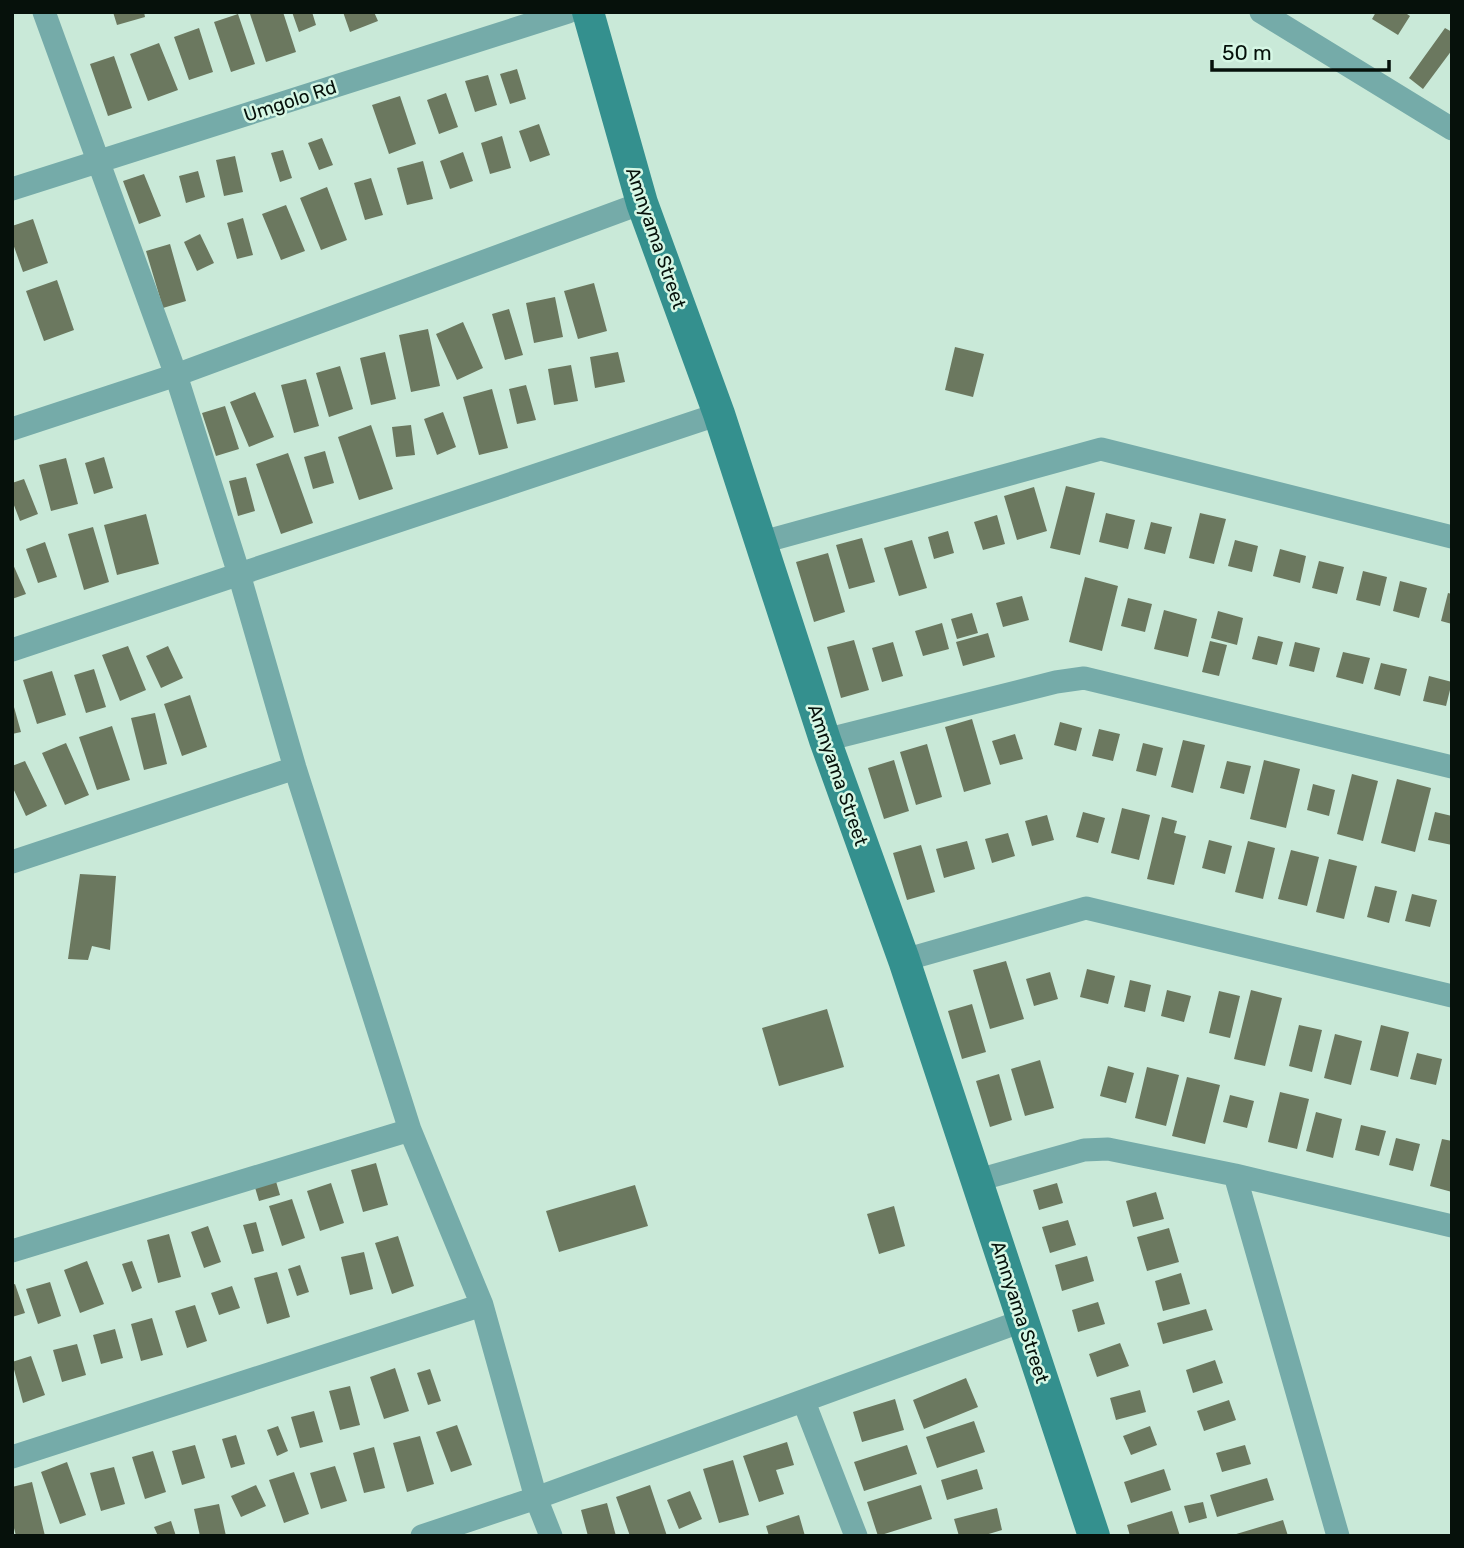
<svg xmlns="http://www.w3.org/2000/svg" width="1464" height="1548" font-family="Rubik,sans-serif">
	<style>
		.building { fill: #6b785f }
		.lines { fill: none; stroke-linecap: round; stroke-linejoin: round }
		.street { stroke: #75aba9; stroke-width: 23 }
		.secondary { stroke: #34908e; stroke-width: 32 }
		.labels { text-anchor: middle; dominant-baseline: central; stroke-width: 5; stroke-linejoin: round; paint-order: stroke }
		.street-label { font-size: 19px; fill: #06110b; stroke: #d6f7e5 }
	</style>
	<rect width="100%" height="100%" fill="#c9e9d8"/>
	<path class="building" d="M113,12H144L145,17L117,25Z
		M255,12H283L296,52L266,62L250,14Z
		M292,12H312L316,25L299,32Z
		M343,12H374L378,21L350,32Z
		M1376,12H1404L1410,16L1398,35L1372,19Z
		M238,14L255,64L231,72L214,22Z
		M199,28L213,72L189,80L174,37Z
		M1445,28L1452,32V50L1423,89L1409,78Z
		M159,43L178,90L148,101L130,54Z
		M114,56L132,108L108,116L90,64Z
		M517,69L526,99L510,104L500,74Z
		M488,75L497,105L475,112L465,81Z
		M446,93L458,127L439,134L427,100Z
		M400,96L416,144L389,154L372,105Z
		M539,124L550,155L530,162L519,131Z
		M502,136L511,168L490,174L481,143Z
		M322,138L333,165L319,170L308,143Z
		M283,150L292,178L280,182L271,153Z
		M463,152L473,181L450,189L440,161Z
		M235,156L243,192L224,196L216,160Z
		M423,161L433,199L407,205L397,168Z
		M198,171L205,197L186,203L179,176Z
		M144,174L161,216L139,224L123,181Z
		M371,178L383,215L365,220L354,183Z
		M327,187L347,240L321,250L300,198Z
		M286,205L305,251L281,260L262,214Z
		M243,218L253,255L237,259L227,223Z
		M33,219L48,263L23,272L12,241V226Z
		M200,234L214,263L197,271L184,242Z
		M170,244L186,301L163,308L146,251Z
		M57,280L74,330L44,341L26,291Z
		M594,283L607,331L578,339L564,291Z
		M555,297L563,337L534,343L526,303Z
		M509,309L523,355L505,360L492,314Z
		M463,322L483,368L457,380L436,334Z
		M428,329L440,386L411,392L399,335Z
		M955,347L984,354L973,397L945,390Z
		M385,352L396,399L371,405L360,358Z
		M618,352L625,382L595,388L590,357Z
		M571,365L578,401L554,405L548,369Z
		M340,366L353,409L329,417L316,373Z
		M306,379L319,426L294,433L281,385Z
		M526,385L536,420L517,424L509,389Z
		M492,389L508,448L479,455L463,397Z
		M255,392L274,437L249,447L230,402Z
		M225,406L239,449L216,456L202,413Z
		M443,412L456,447L437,455L424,419Z
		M371,425L393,489L359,500L338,437Z
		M411,425L415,455L396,457L392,427Z
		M325,451L334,483L313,489L304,457Z
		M288,453L313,523L281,534L256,464Z
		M104,457L113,488L94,494L85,463Z
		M66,458L78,504L51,511L39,465Z
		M246,477L255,511L238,516L229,481Z
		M24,479L38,514L20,521L12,500V483Z
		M1066,486L1095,493L1080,555L1050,548Z
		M1034,487L1047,531L1017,540L1004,496Z
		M1106,513L1135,520L1128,549L1099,542Z
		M1200,513L1226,519L1214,564L1189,558Z
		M146,514L159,564L117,575L104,525Z
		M997,515L1005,544L983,550L974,522Z
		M1151,522L1172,527L1165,554L1144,549Z
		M93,527L109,582L84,590L68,534Z
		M948,531L954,553L934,559L928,537Z
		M862,538L875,582L849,589L836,545Z
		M912,540L927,588L899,596L884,548Z
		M1235,540L1258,546L1252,572L1228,566Z
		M45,542L57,577L38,583L26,549Z
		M1280,549L1306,556L1300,583L1273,576Z
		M828,553L845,612L814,622L796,562Z
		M1319,561L1344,567L1337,594L1312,588Z
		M12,562L26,594L12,599Z
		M1363,571L1387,577L1380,606L1356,600Z
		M1085,577L1118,586L1102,651L1069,642Z
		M1400,581L1427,588L1419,618L1393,611Z
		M1448,593L1452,594V624L1441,621Z
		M1022,596L1029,620L1003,627L996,603Z
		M1128,598L1152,604L1145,632L1121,626Z
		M1164,610L1197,619L1188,657L1154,649Z
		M1218,611L1243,618L1237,645L1211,638Z
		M972,613L978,633L957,639L951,619Z
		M942,623L949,649L923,656L915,631Z
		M988,633L995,657L963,666L956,642Z
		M1258,636L1283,642L1277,665L1252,659Z
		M854,640L869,690L841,698L827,647Z
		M1210,641L1227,645L1219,676L1202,672Z
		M893,642L903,676L882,682L872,648Z
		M1295,642L1320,648L1314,672L1289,666Z
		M128,646L146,690L120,701L102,655Z
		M168,646L183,678L161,688L146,656Z
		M1343,652L1370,658L1363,684L1336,677Z
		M1381,663L1407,669L1400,696L1374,689Z
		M94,669L106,707L86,713L74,675Z
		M52,671L66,715L37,724L23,680Z
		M1429,676L1452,682L1446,706L1423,701Z
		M190,695L207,747L182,756L164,704Z
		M12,700L21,732L12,734Z
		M155,713L167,764L144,770L131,718Z
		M972,719L991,784L964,792L945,727Z
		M1060,722L1082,728L1076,751L1054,745Z
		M112,726L130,780L97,790L79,737Z
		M1099,729L1120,734L1113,761L1092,756Z
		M1015,734L1023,759L1000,765L992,741Z
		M1183,740L1205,745L1193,793L1171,787Z
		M66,743L89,795L65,805L42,753Z
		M1143,743L1163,748L1156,776L1136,771Z
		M927,744L942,797L916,805L900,752Z
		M894,760L909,811L884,819L868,768Z
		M1264,760L1300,769L1286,828L1250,819Z
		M25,761L47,806L26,816L12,786V766Z
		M1227,761L1251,766L1244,794L1220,788Z
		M1352,774L1378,781L1363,841L1337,834Z
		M1397,779L1431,788L1415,852L1381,843Z
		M1313,784L1335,790L1329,816L1307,810Z
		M1122,808L1150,815L1139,860L1111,853Z
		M1083,812L1105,818L1098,843L1076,837Z
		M1435,812L1452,816V845L1428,840Z
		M1047,815L1054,840L1032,846L1025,821Z
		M1162,817L1177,821L1174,833L1186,836L1174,885L1147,879Z
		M1008,833L1015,856L992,863L985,839Z
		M1209,840L1232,846L1225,874L1202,868Z
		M967,841L975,869L944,878L936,849Z
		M1248,841L1275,848L1263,899L1235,892Z
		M921,845L935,892L907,900L893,853Z
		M1291,850L1319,857L1307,906L1278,899Z
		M1329,859L1357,866L1344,919L1316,912Z
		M80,874L116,876L110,950L92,946L88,960L68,959Z
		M1375,886L1397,891L1389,923L1367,917Z
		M1412,894L1437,900L1430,927L1405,921Z
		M1006,961L1024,1019L990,1029L973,970Z
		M1087,969L1115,976L1108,1004L1080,997Z
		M1050,972L1058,999L1034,1006L1026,979Z
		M1130,980L1151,985L1145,1012L1124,1007Z
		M1167,990L1191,996L1184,1022L1161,1016Z
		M1251,990L1282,998L1265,1066L1234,1059Z
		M1219,991L1240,996L1230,1038L1209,1033Z
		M972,1004L986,1052L962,1059L948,1011Z
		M827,1009L844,1067L779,1086L762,1028Z
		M1299,1025L1322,1030L1312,1072L1289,1066Z
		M1381,1025L1409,1032L1398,1077L1370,1070Z
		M1335,1034L1362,1041L1351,1085L1324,1078Z
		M1417,1053L1442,1059L1436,1085L1410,1079Z
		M1040,1060L1054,1108L1025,1116L1011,1069Z
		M1108,1066L1134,1073L1126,1103L1100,1096Z
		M1147,1067L1179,1075L1166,1126L1135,1118Z
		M999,1074L1012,1120L990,1127L976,1081Z
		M1187,1077L1220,1085L1205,1144L1172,1136Z
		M1280,1092L1309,1099L1297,1149L1268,1142Z
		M1230,1095L1254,1101L1247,1128L1223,1122Z
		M1316,1112L1342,1119L1333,1158L1306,1151Z
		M1361,1125L1386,1131L1379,1156L1355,1150Z
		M1396,1138L1420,1144L1413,1171L1389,1165Z
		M1442,1139L1452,1141V1192L1430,1186Z
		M376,1163L388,1205L363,1212L351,1170Z
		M275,1178L280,1195L259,1201L254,1184Z
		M331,1183L344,1223L320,1231L307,1191Z
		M1057,1183L1063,1203L1039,1210L1033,1190Z
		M635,1185L648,1226L559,1252L546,1211Z
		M1156,1192L1164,1219L1133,1227L1126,1201Z
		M292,1199L305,1238L282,1246L269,1206Z
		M894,1206L905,1246L879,1254L867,1214Z
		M1068,1220L1076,1245L1050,1253L1042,1227Z
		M256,1222L264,1251L252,1254L243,1225Z
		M208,1226L221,1262L204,1268L191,1232Z
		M1169,1228L1179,1262L1147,1271L1137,1237Z
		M169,1234L181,1277L158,1283L147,1240Z
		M398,1236L414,1286L392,1294L375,1243Z
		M364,1252L373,1289L350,1295L341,1257Z
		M1087,1256L1094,1281L1062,1291L1055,1265Z
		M87,1261L104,1304L80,1313L64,1270Z
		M132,1261L142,1288L132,1292L122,1264Z
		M300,1265L309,1292L297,1296L288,1269Z
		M277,1272L290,1317L267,1324L254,1278Z
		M1181,1273L1190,1304L1163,1311L1155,1281Z
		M50,1282L61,1316L38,1324L26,1289Z
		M15,1284L25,1313L12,1317V1285Z
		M232,1286L240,1308L219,1315L211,1293Z
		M1098,1302L1105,1324L1078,1332L1072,1310Z
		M195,1305L207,1341L187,1348L175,1311Z
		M1206,1309L1213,1330L1163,1344L1157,1323Z
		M152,1318L163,1355L141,1361L131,1324Z
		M115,1329L123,1358L101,1364L93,1335Z
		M1120,1343L1129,1366L1097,1377L1089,1354Z
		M77,1344L86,1375L62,1382L53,1350Z
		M31,1356L45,1395L23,1403L12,1362Z
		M1215,1360L1223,1383L1193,1393L1186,1370Z
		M395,1368L409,1411L384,1419L370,1377Z
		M430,1369L441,1401L428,1405L417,1373Z
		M966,1378L978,1407L924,1429L913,1400Z
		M350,1386L360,1425L340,1430L329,1391Z
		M1140,1390L1146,1412L1116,1420L1110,1398Z
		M895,1399L904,1430L862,1442L853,1412Z
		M1229,1400L1236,1420L1204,1431L1197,1411Z
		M314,1411L323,1442L300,1448L291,1417Z
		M974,1421L985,1452L937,1468L926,1437Z
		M457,1425L472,1465L451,1472L436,1432Z
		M278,1426L288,1451L277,1456L267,1430Z
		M1150,1426L1157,1445L1131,1455L1123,1436Z
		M236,1435L245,1464L231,1468L222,1439Z
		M420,1436L434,1484L407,1492L393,1443Z
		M787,1442L794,1465L776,1470L784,1494L759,1502L743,1456Z
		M195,1445L205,1478L182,1485L172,1451Z
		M907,1445L917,1474L864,1491L854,1462Z
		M1245,1445L1251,1464L1222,1472L1216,1453Z
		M374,1447L385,1488L364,1493L353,1453Z
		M153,1451L166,1492L145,1499L132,1457Z
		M733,1460L749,1515L719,1523L703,1469Z
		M67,1462L86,1515L60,1524L41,1472Z
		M335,1466L347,1501L321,1509L310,1473Z
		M114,1467L125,1504L101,1511L90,1473Z
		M977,1469L983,1489L947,1500L941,1480Z
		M1164,1469L1171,1490L1131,1503L1124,1482Z
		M294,1472L309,1514L284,1523L269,1480Z
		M1267,1478L1274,1500L1217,1517L1210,1495Z
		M32,1482L45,1536H16L12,1520V1487Z
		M256,1485L266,1506L241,1517L231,1496Z
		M650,1485L667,1536H630L616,1497Z
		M921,1485L932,1519L878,1536L867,1502Z
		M690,1491L702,1519L679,1529L667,1500Z
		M1203,1502L1207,1518L1189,1523L1184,1506Z
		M607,1503L616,1536H588L581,1510Z
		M219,1504L226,1536H200L194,1509Z
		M997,1508L1002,1530L982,1536H959L954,1519Z
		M1172,1511L1180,1536H1130L1127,1525Z
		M799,1515L805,1536H769L766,1526Z
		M1283,1520L1288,1536H1233V1535Z
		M171,1521L176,1536H158L154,1527Z"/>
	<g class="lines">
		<path class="street" d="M44,12L176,375L239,574L295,768L410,1130L482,1305L536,1498L551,1536
			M1261,12L1452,129
			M12,189L568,12
			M12,429L176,375L642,203
			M759,543L1101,449L1452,537
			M12,650L719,414
			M825,740L1056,682L1084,678L1452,767
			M12,862L295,768
			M904,960L1086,908L1452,996
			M1235,1175L1338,1536
			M978,1180L1084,1150L1108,1149L1235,1175L1452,1226
			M12,1251L410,1130
			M804,1402L856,1536
			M12,1457L482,1305
			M422,1536L536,1498L1022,1321"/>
		<path class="secondary" d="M588,12L642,203L719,414L825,740L904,960L1094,1536"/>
	</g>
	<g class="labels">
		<g class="street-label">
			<text transform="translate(290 101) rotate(-18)">Umgolo Rd</text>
			<text transform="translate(656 238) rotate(71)">Amnyama Street</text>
			<text transform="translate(838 775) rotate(71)">Amnyama Street</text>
			<text transform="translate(1020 1312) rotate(72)">Amnyama Street</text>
		</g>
	</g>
	<rect width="1464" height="1548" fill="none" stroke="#06110b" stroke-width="28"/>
	<path d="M1212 60v10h177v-10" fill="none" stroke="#06110b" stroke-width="3.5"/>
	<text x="1222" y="60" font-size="21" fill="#06110b" stroke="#d6f7e5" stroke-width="5" paint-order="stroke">50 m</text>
</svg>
